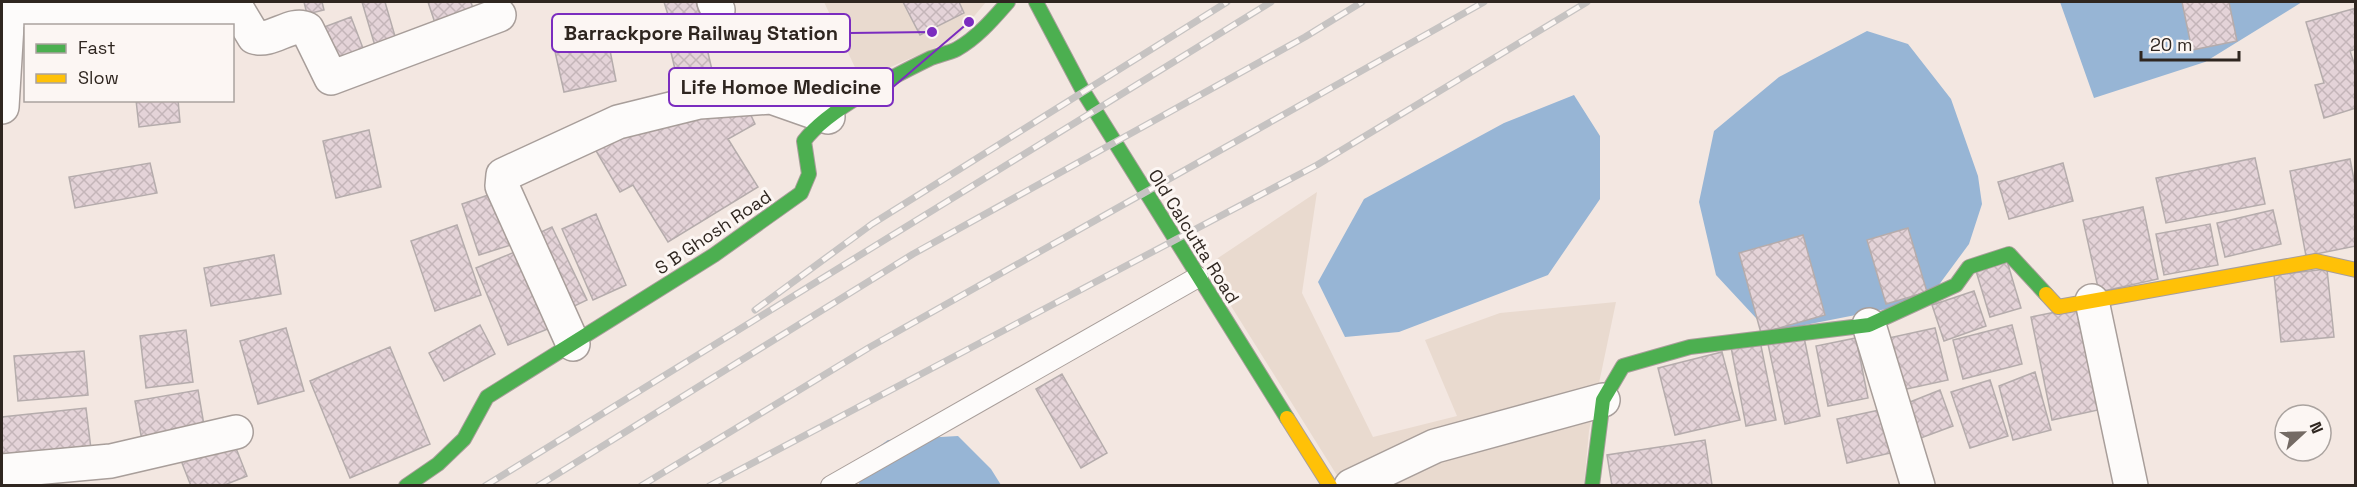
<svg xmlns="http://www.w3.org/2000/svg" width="2357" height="487" font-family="'Space Grotesk',sans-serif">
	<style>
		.commercial { fill: #e9dacf }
		.water { fill: #97b5d5 }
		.building { fill: url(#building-cross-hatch); stroke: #b5acac; stroke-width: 1.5 }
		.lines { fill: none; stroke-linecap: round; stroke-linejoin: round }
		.lane-casing { stroke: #a89e9a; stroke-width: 22 }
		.street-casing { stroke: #a89e9a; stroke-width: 36 }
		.fast-casing { stroke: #a89e9a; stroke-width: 16 }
		.slow-casing { stroke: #a89e9a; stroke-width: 16 }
		.lane { stroke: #fdfbfa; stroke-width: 20 }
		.street { stroke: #fdfbfa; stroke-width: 33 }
		.fast { stroke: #4caf50; stroke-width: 14 }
		.slow { stroke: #ffc107; stroke-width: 14 }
		.rail-casing { stroke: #c6c3c2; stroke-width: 7 }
		.rail { stroke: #fcf6f3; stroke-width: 4.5; stroke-dasharray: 14; stroke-linecap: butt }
		.labels { text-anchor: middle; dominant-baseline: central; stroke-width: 6; stroke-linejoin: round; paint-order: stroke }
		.street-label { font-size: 18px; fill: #2f2620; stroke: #fcf6f3 }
		.leader { fill: none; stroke: #7b2cbf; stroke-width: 2 }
		.callout-dot { fill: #7b2cbf; stroke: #fcf6f3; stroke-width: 2 }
		.callout { fill: #fcf6f3; stroke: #7b2cbf; stroke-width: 2 }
		.callout-label { font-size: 20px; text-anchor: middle; font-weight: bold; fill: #2f2620 }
	</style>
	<defs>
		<pattern id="building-cross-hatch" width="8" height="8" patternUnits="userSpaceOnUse" patternTransform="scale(1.5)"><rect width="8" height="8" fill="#e4d3d8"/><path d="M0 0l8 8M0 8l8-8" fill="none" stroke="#c4b5b9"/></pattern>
	</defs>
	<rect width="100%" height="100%" fill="#f3e7e1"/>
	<path class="commercial" d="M824,2H986L955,39L861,80Z
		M1317,192L1302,293L1373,437L1457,416L1425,340L1500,313L1616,302L1589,431L1584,485H1343L1206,266Z"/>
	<path class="water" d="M2060,2H2302L2205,62L2094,98Z
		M1867,31L1908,44L1951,99L1978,176L1982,204L1969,244L1927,301L1769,332L1716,275L1699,202L1714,131L1779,77Z
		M1574,95L1600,136V199L1548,275L1399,332L1345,337L1318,282L1364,199L1504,123Z
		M958,436L991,469L1001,485L859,486L861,459L888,440Z"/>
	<path class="building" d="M304,2H322L324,10L307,14Z
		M362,2H385L399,50L378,56Z
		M428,2H471L474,12L435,23Z
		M664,2H696L705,31L676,40Z
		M903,2H959L964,13L920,35Z
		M2182,2H2229L2237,41L2192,50Z
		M2356,8V49L2350,51L2356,69V108L2324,118L2315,85L2324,83L2306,22Z
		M351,17L366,56L334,68L319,29Z
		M607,35L616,81L564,92L554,47Z
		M705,40L716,87L681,95L670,48Z
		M136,100H178L180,122L139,127Z
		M748,109L755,124L728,139L758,187L668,242L633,185L620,192L595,149L640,122Z
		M369,130L381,187L336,198L323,141Z
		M2255,158L2265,204L2166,223L2156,178Z
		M2350,159L2356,190V246L2306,256L2290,171Z
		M150,163L157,193L75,208L69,177Z
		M2063,163L2073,201L2009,219L1998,182Z
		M497,192L514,244L479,255L462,204Z
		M2143,207L2158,279L2099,292L2083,220Z
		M2273,210L2281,244L2225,257L2217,223Z
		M596,214L626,285L593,300L562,229Z
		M2210,224L2218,265L2164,275L2156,234Z
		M457,225L481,295L435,311L411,241Z
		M552,227L587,300L564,311L530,237Z
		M1908,228L1927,292L1886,304L1867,240Z
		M1803,235L1825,315L1761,333L1739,253Z
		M522,249L555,326L508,345L476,268Z
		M274,255L281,294L211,306L204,268Z
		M2007,261L2021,308L1990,317L1976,271Z
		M2327,269L2334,337L2281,342L2274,275Z
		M1974,291L1986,326L1944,341L1932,305Z
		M2076,308L2098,410L2052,420L2031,317Z
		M480,325L495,354L444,381L429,353Z
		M2012,325L2022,364L1963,379L1953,340Z
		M286,328L304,391L258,404L240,341Z
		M1935,328L1948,380L1897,391L1884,339Z
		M186,330L193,382L146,388L140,336Z
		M1804,337L1820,416L1785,424L1768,344Z
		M1856,338L1868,398L1828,406L1816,346Z
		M1760,341L1776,420L1746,426L1731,347Z
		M390,347L430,444L350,478L310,381Z
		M84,351L88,395L18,401L14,356Z
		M1722,352L1740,420L1675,435L1658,368Z
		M2035,372L2051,430L2013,440L1999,386Z
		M1062,374L1107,453L1081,468L1036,389Z
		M1990,380L2008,436L1970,448L1951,392Z
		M198,390L205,431L142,441L135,401Z
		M1940,390L1953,426L1918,439L1905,404Z
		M86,408L91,449L2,458V417Z
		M1889,408L1899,451L1847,463L1837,419Z
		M232,438L247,476L222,486H191L180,458Z
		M1705,440L1712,485L1612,486L1607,455Z"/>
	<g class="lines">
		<g class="lane-casing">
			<path id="lane" d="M831,486L1198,277"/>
		</g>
		<g class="street-casing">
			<path id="street" d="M714,2L718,10
				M8,9L151,18L235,9L239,12L254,37C272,43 291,21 307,29L331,78L499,15
				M2,107L8,9L5,2
				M2092,301L2131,486
				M1869,325L1918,486
				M573,344L502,186L503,175L618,122L699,102L771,97L828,117
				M2,471L111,461L236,432
				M1351,486L1435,446L1603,400"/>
		</g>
		<g class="fast-casing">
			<path id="fast" d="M1036,2L1083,91L1287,418
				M406,486L438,464L464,439L487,397L714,255L801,193L809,174L804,141C828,109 894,76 931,58C939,55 949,53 957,49C977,38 993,19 1008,2
				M1592,486L1603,400L1623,366L1690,347L1869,325L1956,285L1969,267L2009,254L2046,294"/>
		</g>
		<g class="slow-casing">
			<path id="slow" d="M2046,294L2058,307L2316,261L2356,270
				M1287,418L1330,486"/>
		</g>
		<use href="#lane" class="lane"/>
		<use href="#street" class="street"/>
		<use href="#fast" class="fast"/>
		<use href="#slow" class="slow"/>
		<g class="rail-casing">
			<path id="rail" d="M755,310L872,224L1227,2
				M485,486L1271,2
				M538,486L913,254L1305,37L1362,2
				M641,486L870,347L1484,2
				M709,486L1317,165L1587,2"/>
		</g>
		<use href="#rail" class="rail"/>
	</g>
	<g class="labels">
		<g class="street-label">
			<text transform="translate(713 232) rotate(-34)">S B Ghosh Road</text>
			<text transform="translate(1194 236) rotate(58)">Old Calcutta Road</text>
		</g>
	</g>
	<path class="leader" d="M932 32L850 33M969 22L893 87"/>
	<g class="callout-dot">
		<circle cx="932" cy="32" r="6"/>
		<circle cx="969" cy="22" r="6"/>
	</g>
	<g class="callout">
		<rect x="552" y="14" width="298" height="38" rx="6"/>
		<rect x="669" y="68" width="224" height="38" rx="6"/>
	</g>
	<g class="callout-label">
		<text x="701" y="40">Barrackpore Railway Station</text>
		<text x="781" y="94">Life Homoe Medicine</text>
	</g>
	<rect width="2357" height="487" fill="none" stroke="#2f2620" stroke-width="6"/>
	<rect x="24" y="24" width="210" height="78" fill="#fcf6f3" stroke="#aaa39f" stroke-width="1.5"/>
	<rect x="36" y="44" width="30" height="9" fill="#4caf50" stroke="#aaa39f" stroke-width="1.5"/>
	<text x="78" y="54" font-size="18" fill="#2f2620">Fast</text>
	<rect x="36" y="74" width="30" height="9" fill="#ffc107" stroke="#aaa39f" stroke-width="1.5"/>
	<text x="78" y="84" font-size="18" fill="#2f2620">Slow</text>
	<g transform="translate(2303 433) rotate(68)"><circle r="28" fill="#fcf6f3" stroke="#aaa39f" stroke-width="1.5"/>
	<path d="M0-4.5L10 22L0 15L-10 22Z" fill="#746a64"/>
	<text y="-9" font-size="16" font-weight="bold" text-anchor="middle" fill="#2f2620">N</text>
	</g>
	<path d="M2141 51v9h98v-9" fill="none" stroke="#2f2620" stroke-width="3"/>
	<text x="2150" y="51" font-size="18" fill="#2f2620" stroke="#fcf6f3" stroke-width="4.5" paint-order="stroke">20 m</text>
</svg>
